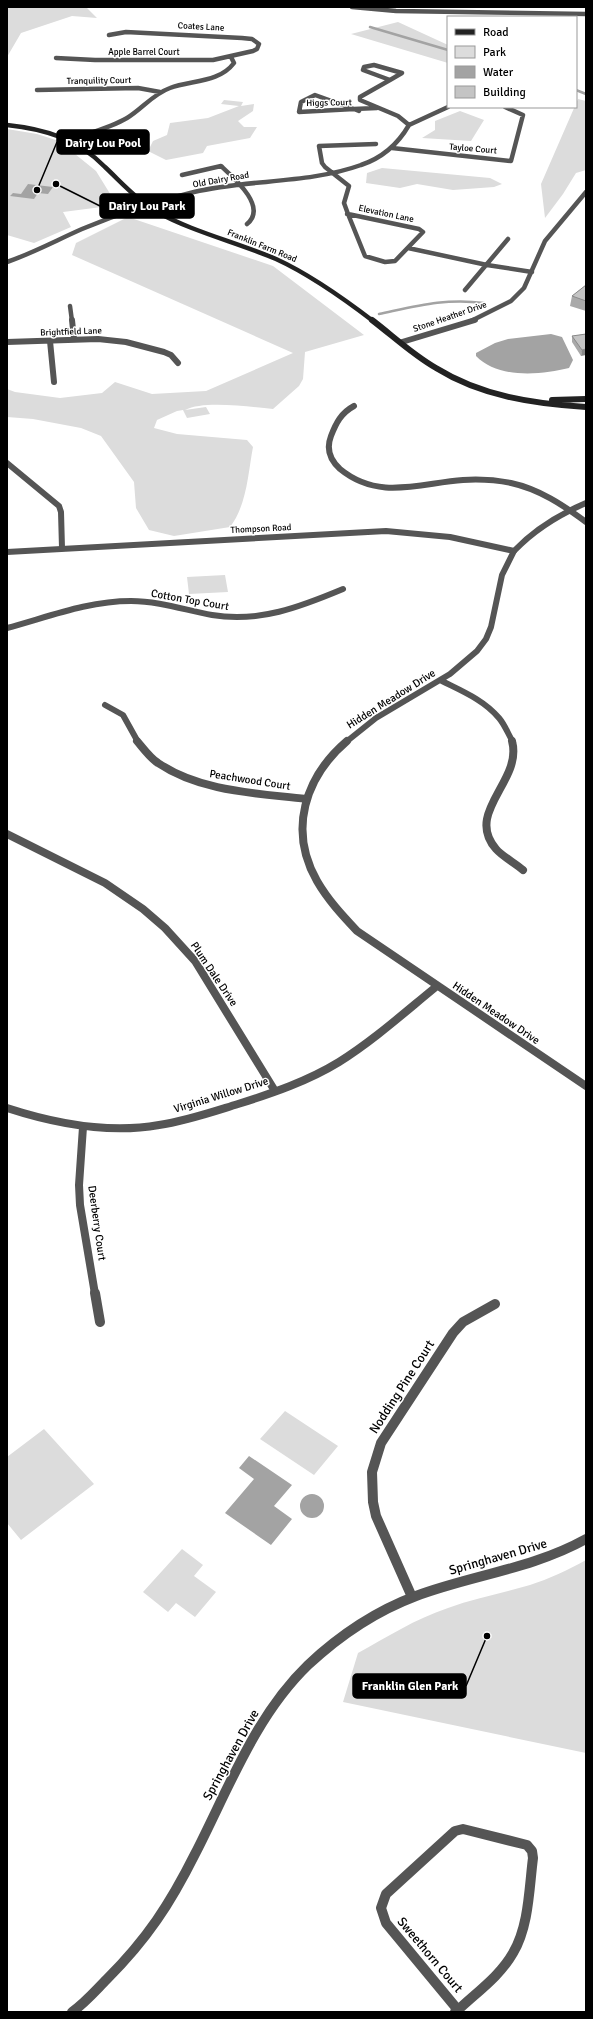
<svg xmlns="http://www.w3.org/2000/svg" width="593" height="2019" font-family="Signika,sans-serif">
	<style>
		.green { fill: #dcdcdc }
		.water { fill: #a3a3a3 }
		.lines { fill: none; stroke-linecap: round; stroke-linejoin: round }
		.stream { stroke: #a3a3a3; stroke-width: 2.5 }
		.minor-far3 { stroke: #555; stroke-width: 4.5 }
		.minor-far2 { stroke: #555; stroke-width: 6 }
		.minor-far1 { stroke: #555; stroke-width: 8 }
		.minor { stroke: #555; stroke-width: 10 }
		.tertiary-far2 { stroke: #555; stroke-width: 4.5 }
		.tertiary-far1 { stroke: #555; stroke-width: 6 }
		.tertiary { stroke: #555; stroke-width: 10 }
		.secondary-far1 { stroke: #222; stroke-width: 4.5 }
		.secondary { stroke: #222; stroke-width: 6 }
		.wall { fill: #a9a9a9 }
		.shaded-wall { fill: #898989 }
		.building { fill: #c4c4c4; stroke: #898989 }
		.labels { text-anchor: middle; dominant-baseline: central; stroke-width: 3; stroke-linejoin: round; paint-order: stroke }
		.far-street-label { font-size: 9px; fill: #000; stroke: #fff }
		.street-label { font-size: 11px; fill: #000; stroke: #fff }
		.near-street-label { font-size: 13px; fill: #000; stroke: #fff }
		.leader { fill: none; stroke: #000; stroke-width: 1.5 }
		.callout-dot { fill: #000; stroke: #fff; stroke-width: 1.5 }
		.callout { fill: #000; stroke: #000; stroke-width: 1.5 }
		.callout-label { font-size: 12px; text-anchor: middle; font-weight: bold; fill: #fff }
	</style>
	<rect width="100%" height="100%" fill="#fff"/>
	<path class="green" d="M7,7H86L97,18L72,16L21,33L7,57Z
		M398,22L448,45V63L351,34Z
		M578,99L586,101V170L576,173L563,194L545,218L541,184Z
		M224,100L243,102L241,106L254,104L253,111L238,121L244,127H257L250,138L207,146L203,153L166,160L148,151L153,141L167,135L170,123L208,118L239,106L221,104Z
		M460,111L484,120L471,141L422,138L435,130V121Z
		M7,129L37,134L59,141L96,171L117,205L63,212L71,227L34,243L7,235Z
		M382,168L490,178L502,184L494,187L453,190L417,184L400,188L366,183L367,173Z
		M128,217L273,266L364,335L305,352L303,379L299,386L273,409C250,407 204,400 185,410L206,407L210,414L187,418L183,410L177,411L157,420L154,428L177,434L247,440L253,447C248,473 247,505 230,527L174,536L149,530L136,508L134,482L101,436L81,428L33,419L7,417V389L15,392L60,398L102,393L115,382L152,394L206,391L293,353L72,255L76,243Z
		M225,575L228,592L189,594L187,577Z
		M285,1411L338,1446L314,1475L260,1439Z
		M44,1429L94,1484L21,1540L7,1523V1457Z
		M182,1549L203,1565L194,1576L216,1592L195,1617L176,1603L168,1612L143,1592Z
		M586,1560V1753L343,1702L358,1653C387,1637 415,1619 448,1608C475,1598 503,1593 530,1585C549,1579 568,1570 586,1560Z"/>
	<path class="water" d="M28,184L53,187L48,194L38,193L34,199L10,196L13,193L21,194Z
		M551,334L562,337L573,360L569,368C541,375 498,379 476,356V353L495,343L508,339Z
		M249,1456L292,1485L274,1506L292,1519L271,1545L225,1513L254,1479L239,1468Z
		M300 1506a12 12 0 1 1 24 0a12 12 0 1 1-24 0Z"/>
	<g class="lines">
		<path class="stream" d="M370,27L448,50
			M576,90L586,94
			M379,314C417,306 445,298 484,303"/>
		<path class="minor-far3" d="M56,58L95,60H213L253,51L257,49L259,44L252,39L242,38L126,32L109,35
			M374,65L402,73L390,80L363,70L364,67Z
			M390,80L360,97V100L398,116L409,125
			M37,90L138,88L160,92
			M315,95L354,109L299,112L301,102Z
			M354,109L359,111
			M354,109L377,108
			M409,125L448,107
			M70,140C89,133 110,128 127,118C142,109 153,94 170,88C191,80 219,83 234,63L231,57
			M392,148L511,161L523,115L505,107
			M182,175L221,166C234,178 268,207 247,224
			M347,214H348
			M348,214L419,229L423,232L395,261L385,262L365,256Z
			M348,214L344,203L349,186L325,167L322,163L319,146L376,144
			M408,248L487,265L532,272
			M7,262C33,253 57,240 82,229C118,214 156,201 194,192C249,179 308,184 361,165C382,158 398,144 409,125
			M465,290L508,239
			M70,306L72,321"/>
		<path class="minor-far2" d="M72,320L74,339
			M50,341L54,382
			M7,342L98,339L126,342L164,352L171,355L178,363
			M354,406C341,413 336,423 331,436C326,449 330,460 340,469C379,501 420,483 463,480C479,479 496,480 511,483C539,489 563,505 586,522
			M7,463L59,506L61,512L62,548
			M7,628C48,617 88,601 131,601C159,601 185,610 212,615C259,623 300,607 343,589
			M442,681C462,691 484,700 499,718C505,725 508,734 513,742
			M105,705L123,715L138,742
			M346,742L376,718L450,674L477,651L486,639L491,627L502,575L514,551"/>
		<path class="minor-far1" d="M137,741C143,748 150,758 158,763C201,792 256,793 306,799
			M347,741C305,777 288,830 317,881C328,900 342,915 357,931L586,1086
			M512,741C523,781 464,812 496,849C503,857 515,863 523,870
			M7,834L105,883L143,909L165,928L195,961L275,1091
			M7,1108C56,1124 108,1134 159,1125C186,1121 212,1112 238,1104C273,1093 308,1081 339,1062C374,1040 405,1012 437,986
			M83,1127L79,1185L80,1205L95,1294"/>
		<path class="minor" d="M95,1293L100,1322
			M412,1597L376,1516L373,1502L372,1472L381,1443L453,1333L463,1322L495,1304
			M463,1829L527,1845L532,1851L533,1858C529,1889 529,1926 513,1953C500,1976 477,1992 458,2010L386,1923L381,1908L386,1894L455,1831Z
			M455,2012L458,2010"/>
		<path class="tertiary-far2" d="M352,7L396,11L586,14
			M471,321L511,301L524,288L545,241L586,192"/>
		<path class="tertiary-far1" d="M402,342L475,320
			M7,552L386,531L450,537L514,551C535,529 558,515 586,503"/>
		<path class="tertiary" d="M72,2012C85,2003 96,1990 107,1979C147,1939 170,1904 195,1854C228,1790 255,1716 308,1665C339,1636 376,1611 416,1596C472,1575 532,1569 586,1539"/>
		<path class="secondary-far1" d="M7,125C45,129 78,139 105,167C121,182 136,199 155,211C193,232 236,242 276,259C311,275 343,298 373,321"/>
		<path class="secondary" d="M372,320C393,336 413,355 436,368C481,396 534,404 586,407
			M552,400L586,399"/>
	</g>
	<path class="wall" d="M586,285V311L570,306L572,296Z
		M586,334L581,356L572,342V336Z"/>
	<path class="shaded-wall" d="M586,349V355L581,356L582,350Z"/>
	<path class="building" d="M586,285V301L572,296Z
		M586,334V349L582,350L572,336Z"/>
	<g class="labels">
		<g class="far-street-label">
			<text transform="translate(201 27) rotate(3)">Coates Lane</text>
			<text x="144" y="52">Apple Barrel Court</text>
			<text transform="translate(99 81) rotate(-1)">Tranquility Court</text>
			<text transform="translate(329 103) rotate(-1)">Higgs Court</text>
			<text transform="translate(473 149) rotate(5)">Tayloe Court</text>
			<text transform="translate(221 180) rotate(-10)">Old Dairy Road</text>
			<text transform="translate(386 214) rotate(12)">Elevation Lane</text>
			<text transform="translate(262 246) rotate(22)">Franklin Farm Road</text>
			<text transform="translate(450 317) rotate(-19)">Stone Heather Drive</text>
			<text transform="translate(71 332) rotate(-2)">Brightfield Lane</text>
			<text transform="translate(261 529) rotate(-3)">Thompson Road</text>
		</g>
		<g class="street-label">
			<text transform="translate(190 600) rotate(10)">Cotton Top Court</text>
			<text transform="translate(391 699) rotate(-32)">Hidden Meadow Drive</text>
			<text transform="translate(250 780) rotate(9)">Peachwood Court</text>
			<text transform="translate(214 974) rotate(56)">Plum Dale Drive</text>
			<text transform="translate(496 1013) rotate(34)">Hidden Meadow Drive</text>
			<text transform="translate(221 1095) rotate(-17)">Virginia Willow Drive</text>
			<text transform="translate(97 1223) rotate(82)">Deerberry Court</text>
		</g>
		<g class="near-street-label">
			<text transform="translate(402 1387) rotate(-57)">Nodding Pine Court</text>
			<text transform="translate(498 1557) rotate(-16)">Springhaven Drive</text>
			<text transform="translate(231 1755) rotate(-61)">Springhaven Drive</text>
			<text transform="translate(430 1955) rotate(50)">Sweethorn Court</text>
		</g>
	</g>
	<path class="leader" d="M37 190L57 142M56 184L100 206M487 1636L466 1686"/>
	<g class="callout-dot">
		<circle cx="37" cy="190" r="4"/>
		<circle cx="56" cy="184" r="4"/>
		<circle cx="487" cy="1636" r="4"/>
	</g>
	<g class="callout">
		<rect x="57" y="130" width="92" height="24" rx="4"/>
		<rect x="100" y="194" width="94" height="24" rx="4"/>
		<rect x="353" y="1674" width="113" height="24" rx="4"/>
	</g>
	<g class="callout-label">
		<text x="103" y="147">Dairy Lou Pool</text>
		<text x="147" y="210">Dairy Lou Park</text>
		<text x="410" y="1690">Franklin Glen Park</text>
	</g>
	<rect width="593" height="2019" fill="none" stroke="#000000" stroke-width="16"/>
	<rect x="447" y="16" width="130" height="92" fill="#ffffff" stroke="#999999"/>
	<rect x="455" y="29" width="20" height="6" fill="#222222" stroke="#999999"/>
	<text x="483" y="36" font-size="12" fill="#000000">Road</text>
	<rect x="455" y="46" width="20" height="12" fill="#dcdcdc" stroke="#999999"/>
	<text x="483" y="56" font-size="12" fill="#000000">Park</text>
	<rect x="455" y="66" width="20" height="12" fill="#a3a3a3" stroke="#999999"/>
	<text x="483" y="76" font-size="12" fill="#000000">Water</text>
	<rect x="455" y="86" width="20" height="12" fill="#c4c4c4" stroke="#999999"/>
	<text x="483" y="96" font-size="12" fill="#000000">Building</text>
</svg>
